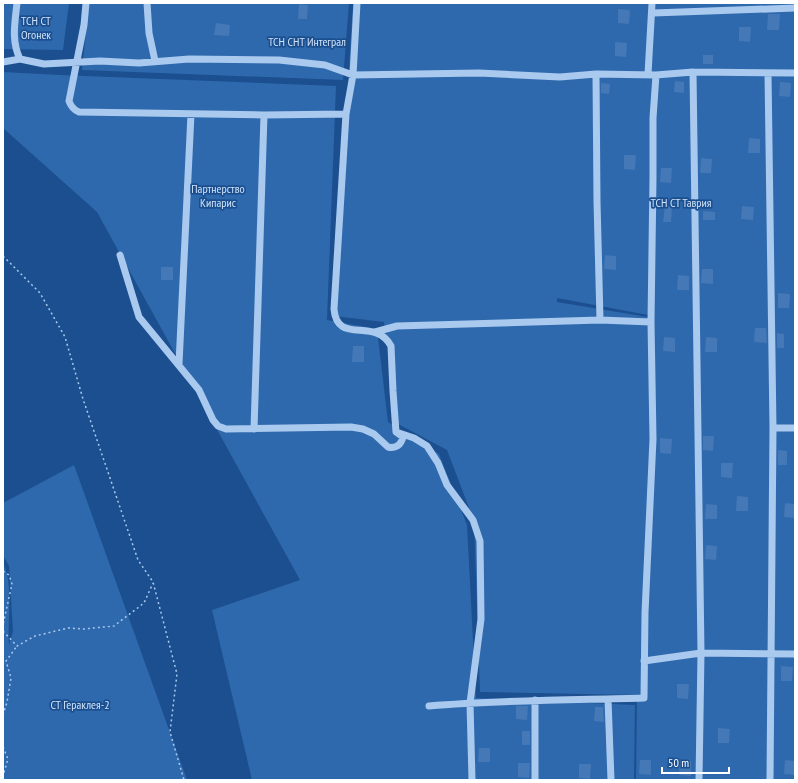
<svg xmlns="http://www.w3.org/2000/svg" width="798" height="783" font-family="'PT Sans Narrow',sans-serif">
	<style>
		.green { fill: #2e69ad; fill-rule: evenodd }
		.building { fill: #4478b7 }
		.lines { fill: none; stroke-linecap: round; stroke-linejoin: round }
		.path { stroke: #a9c9ee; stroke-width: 1.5; stroke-dasharray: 2 3; stroke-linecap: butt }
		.minor { stroke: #a9c9ee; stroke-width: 7 }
		.labels { text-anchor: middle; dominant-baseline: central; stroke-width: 3.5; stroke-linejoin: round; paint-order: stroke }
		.park-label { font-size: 12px; fill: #cfe3fa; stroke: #1b4f8f }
	</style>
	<rect width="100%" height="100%" fill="#1b4f8f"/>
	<path class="green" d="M3,3H69L63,50L3,49Z
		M89,3H349L343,80L82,70Z
		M353,3H795V780H636L637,695L480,692L474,521L447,450L398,424L384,322L334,316ZM557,298L648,315V317L557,302Z
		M3,72L60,75L336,86L327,320L377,329L388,422L439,454L467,525L476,698L635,705L634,780H252L212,610L300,580L97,212L3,128Z
		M74,465L187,780H3V563C14,585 7,620 9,645L13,631L9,566L3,555V503Z"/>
	<path class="building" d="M299,4L308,5L307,19H298Z
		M618,9L630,10L629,24L618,23Z
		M768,14H780L779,30H767Z
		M216,23L230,25L229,36L214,35Z
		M739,27H751L750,42L739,41Z
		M615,42L627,43L626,57L615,56Z
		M703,55H713V64H703Z
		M675,81L684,82V93L674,92Z
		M780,82L791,83L790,97L779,96Z
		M601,83L610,84L609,94L601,93Z
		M749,138L760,139V153H748Z
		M624,155H636L635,170L624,169Z
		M701,158L712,159L711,173H700Z
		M661,168H672L671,183L660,182Z
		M665,206L672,207L671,222H663Z
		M742,206L754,207L753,220L741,219Z
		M703,211L715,212V220H703Z
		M605,255L616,256V270L604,269Z
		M161,267H173V280H161Z
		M702,269H713V284L701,283Z
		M678,275L689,276V290H677Z
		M778,293L790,294L789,308H778Z
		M755,328H766L767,343L754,342Z
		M777,333L784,334V348H777Z
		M664,337L675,338V352L663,351Z
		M706,337L717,338V352H705Z
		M353,346H364V362H352Z
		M703,436H714L713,451L703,450Z
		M660,438L672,439L671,454L660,453Z
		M778,450L787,451V465H778Z
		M721,463H733L732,478L721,477Z
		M737,496L748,497V511H736Z
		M785,503L795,504V518L784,517Z
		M706,504L717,505V519H705Z
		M706,545L717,546L716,560L705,559Z
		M781,666L793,667L792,681H781Z
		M677,684H689L688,699L677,698Z
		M516,706H528L527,720L516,719Z
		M595,707H603L604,722L594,721Z
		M718,728L730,729L729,743H718Z
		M522,731H530V745H522Z
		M479,748H490V762H478Z
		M640,760H651V775L639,774Z
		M680,760L691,761V776L679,775Z
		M785,760L795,761V775L784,774Z
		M518,763H530L529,778L518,777Z
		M579,764H591L590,779L579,778Z"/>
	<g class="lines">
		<path class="path" d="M3,256L40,293L65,337L83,399L138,560L153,582L177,674L170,732L184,780
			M3,571L9,575L12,584L3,625
			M3,631L17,646L35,636L68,628L84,629L114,626L144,603L153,583
			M3,715L7,702L11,678L6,661L17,646
			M3,747L8,759L3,776"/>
		<path class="minor" d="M17,3C15,22 11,41 20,59
			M86,3L84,25L69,101C71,107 74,110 79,112L264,115L346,114
			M147,3L149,33L155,61
			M653,13L795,8
			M3,62L20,59L44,64L100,61L139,63L189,59L279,60L325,65L353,75L479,73L560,77L596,74L656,75L693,72L795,73
			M693,72L701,653L699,780
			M768,73L773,428L770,780
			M596,74L597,201L600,320
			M648,74L652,3
			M120,255L139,317L199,390L213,420L218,426L226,429L351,427L363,429L374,434L388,447C396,449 401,445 403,437L396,432L393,391L391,346C375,316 337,346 334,309L346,114L353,75L357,3
			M375,332L397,326L600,320L651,322
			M179,364L191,114
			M773,428H795
			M254,429L264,115
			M399,433L414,438L427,446L438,463L447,485L473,520L480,541L481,619L470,703L472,780
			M644,661L701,653L795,654
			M608,699L611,780
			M429,706C500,700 572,700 644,698L645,613L653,439L651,322L653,178V118L656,75
			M535,780V700"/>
	</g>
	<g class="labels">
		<g class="park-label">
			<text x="36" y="20">ТСН СТ<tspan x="36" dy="14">Огонек</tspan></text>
			<text x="307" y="41">ТСН СНТ Интеграл</text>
			<text x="218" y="188">Партнерство<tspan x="218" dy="14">Кипарис</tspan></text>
			<text x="681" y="202">ТСН СТ Таврия</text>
			<text x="80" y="704">СТ Гераклея-2</text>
		</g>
	</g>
	<rect width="798" height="783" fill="none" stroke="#ffffff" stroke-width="8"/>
	<path d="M662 767v6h67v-6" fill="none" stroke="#ffffff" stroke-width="2"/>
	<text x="668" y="767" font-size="12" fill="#ffffff" stroke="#1b4f8f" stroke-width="3" paint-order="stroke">50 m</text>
</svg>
